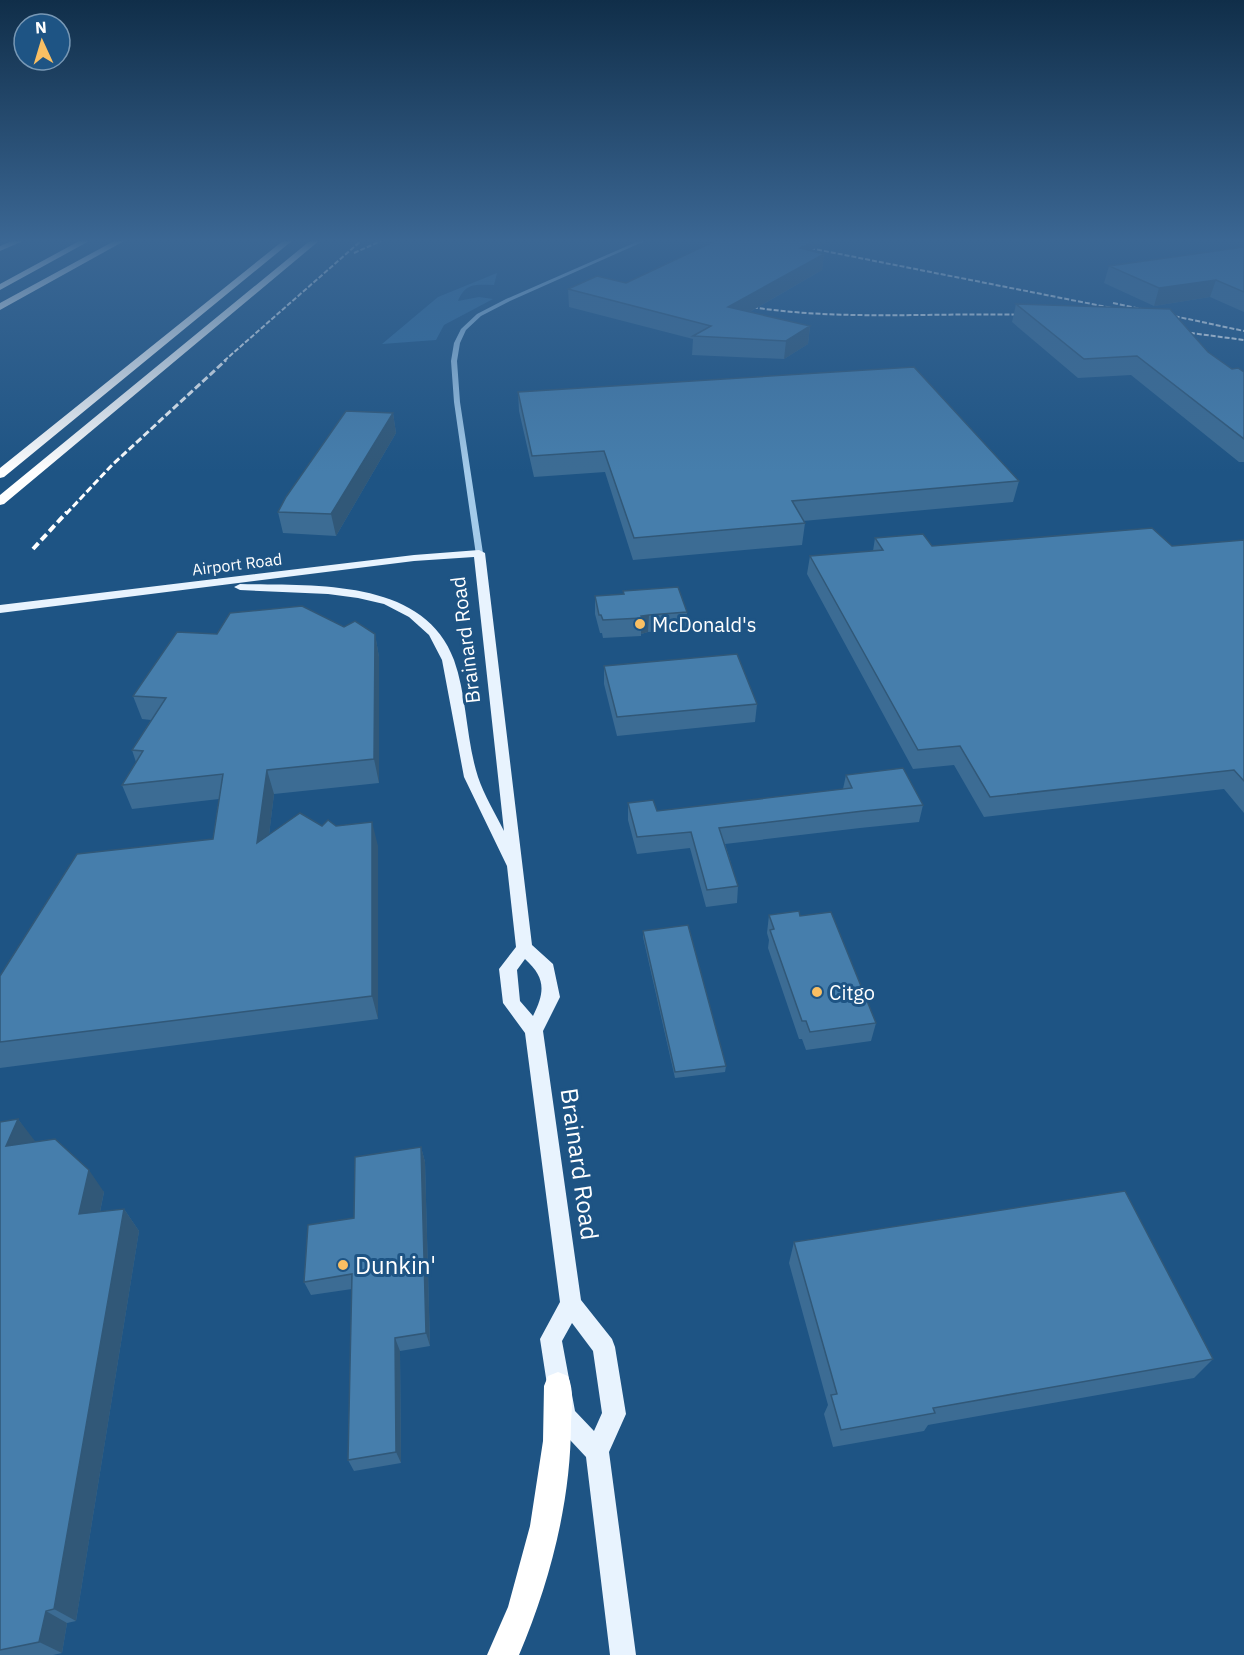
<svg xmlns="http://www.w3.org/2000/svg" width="1244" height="1655" font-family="'IBM Plex Sans',sans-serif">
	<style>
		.green { fill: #316ea1 }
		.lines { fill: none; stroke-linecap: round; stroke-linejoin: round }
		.minor { fill: #a4cbea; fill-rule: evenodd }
		.major { fill: #e8f3fe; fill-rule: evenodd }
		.highway { fill: #fff; fill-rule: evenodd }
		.rail-far2 { stroke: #fff; stroke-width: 2; stroke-dasharray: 5 2; stroke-linecap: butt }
		.rail-far1 { stroke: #fff; stroke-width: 3; stroke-dasharray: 7 3; stroke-linecap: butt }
		.rail { stroke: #fff; stroke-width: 4; stroke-dasharray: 8 4; stroke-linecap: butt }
		.wall { fill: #3c6c94 }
		.shaded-wall { fill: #315878 }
		.building { fill: #467eac; stroke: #315878; stroke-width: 1.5 }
		.poi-dot { fill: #f9bf63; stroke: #1e5484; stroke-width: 2 }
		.labels { text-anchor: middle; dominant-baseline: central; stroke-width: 6; stroke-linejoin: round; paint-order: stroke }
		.far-street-label { font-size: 16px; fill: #fff; stroke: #1e5484 }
		.poi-label { font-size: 20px; fill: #fff; stroke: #1e5484; text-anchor: start }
		.street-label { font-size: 20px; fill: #fff; stroke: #1e5484 }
		.near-street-label { font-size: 24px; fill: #fff; stroke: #1e5484 }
		.near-poi-label { font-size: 24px; fill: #fff; stroke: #1e5484; text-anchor: start }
	</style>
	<rect width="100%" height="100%" fill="#1e5484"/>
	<path class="green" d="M497,273L494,285C476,285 466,282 458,301L479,297L493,299L444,325L436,340L382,344L438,297Z"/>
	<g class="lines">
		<path class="minor" d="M641,240H647L510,301L481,316L466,330L460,343L457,361L460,402L483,553L479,555H476L454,402L451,361L454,343L461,329L477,314L506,299Z"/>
		<path class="major" d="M479,550L485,553L532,945L553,964L560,997L543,1031L581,1300L612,1339L615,1347L626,1414L609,1452L636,1655H610L586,1457L556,1425L552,1417L540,1339L560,1302L525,1033L503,1003L499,969L516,947L507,866L464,777L442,660L429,635L409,617L384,604L358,598L328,594L240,590L234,587L240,584C311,586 424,577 454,660C467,696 466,740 478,777C484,795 495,813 504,831L474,557L414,561L0,613V605L414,555ZM525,959C546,978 545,992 533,1016L520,1001L517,970ZM572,1323L593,1351L602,1413L594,1431L575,1411L562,1341Z"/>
		<path class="highway" d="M14,240H25L0,251V246Z
			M81,240H91L0,290V284Z
			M116,240H126L0,310V303Z
			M284,240H293L4,477L0,478V468Z
			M311,240H320L4,504L0,505V495Z
			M558,1372L568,1376C574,1391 572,1406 571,1422C571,1502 550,1582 519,1655H487L508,1607L530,1526L543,1441L544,1386L548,1376Z"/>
		<path class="rail-far2" d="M769,240L1122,310
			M354,253L383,240
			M1113,303L1244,331
			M739,305C835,322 932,312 1029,315
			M1176,331L1244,340
			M224,361L362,240"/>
		<path class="rail-far1" d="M66,514L112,465L226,360"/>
		<path class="rail" d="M33,549L67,512"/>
	</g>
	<path class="wall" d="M1244,247V312L1210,297L1154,306L1104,283L1109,266Z
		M812,250L824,254L822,270L750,312L810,326L808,344L784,359L692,355L693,339L569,307L568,289L626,283Z
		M1016,304L1208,352L1232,369L1244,372V462H1239L1131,375L1078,378L1012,322Z
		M518,392L1019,481L1013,502L803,521L805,523L802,545L633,560L605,472L534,477L519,411Z
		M393,413L396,433L336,536L283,533L278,512Z
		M875,538L932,546H1172L1244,540V813L1224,789L984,817L954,765L913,769L807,574L810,556L873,551Z
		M623,591L687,612L686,629L648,632L641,634V636L603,638L602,633H600L595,614V596L623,594Z
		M344,627L375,634L379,657V783L274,794L269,835L322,826H336L378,846V1019L0,1068V976L213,839L219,799L132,809L122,785L136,762L132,750L151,720L142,719L133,696L217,634Z
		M604,666L757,704L755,722L617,736L604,684Z
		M846,775L923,805L919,822L860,828L725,844L738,886L737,903L706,907L690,848L637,854L628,820V803L657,811L843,789Z
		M769,915L800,916L876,1023L871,1041L806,1050L802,1039H799L768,948L769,940L767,933Z
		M643,931L726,1066L725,1072L675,1078L643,937Z
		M18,1119L34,1142L104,1192L100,1212L124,1209L139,1231L76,1621L67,1623L62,1653L53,1655H0V1122Z
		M421,1147L425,1162L430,1346L400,1351L401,1463L354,1471L348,1460L352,1289L311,1295L304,1282L354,1218Z
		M794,1242L1213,1359L1194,1378L928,1425L924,1431L833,1447L824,1414L828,1405L789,1263Z"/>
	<path class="shaded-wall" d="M804,240H831L812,250V258L800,248Z
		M824,254L822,270L727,325L728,307Z
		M1216,280L1210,297L1154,306L1159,288Z
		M810,326L808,344L784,359L786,341Z
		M393,413L396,433L336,536L331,514Z
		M649,615L648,632L641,634V616Z
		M375,634L379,657V783L374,759Z
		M267,770L274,794L265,868L257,843Z
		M372,822L378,846V1019L372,996Z
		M18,1119L35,1141L24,1169L6,1146Z
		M421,1147L425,1162L430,1346L426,1333Z
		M89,1170L104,1192L95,1236L79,1214Z
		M124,1209L139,1231L76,1621L54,1609Z
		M395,1338L400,1351L401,1463L396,1452Z
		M46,1611L67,1623L62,1653L39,1642Z"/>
	<path class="building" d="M717,240H805L813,242L800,248L824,254L728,307L810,326L786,341L693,336L711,326L568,289L597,276L626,283Z
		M1244,247V292L1216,280L1159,288L1109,266Z
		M1016,304L1170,309L1208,352L1232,369L1238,368L1244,372V439L1137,356L1084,359Z
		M914,367L1019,481L792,501L805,523L634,538L604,451L532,456L518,392Z
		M346,411L393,413L331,514L278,512L286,497Z
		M1152,528L1172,546L1244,540V781L1234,770L990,797L960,746L918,750L810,556L883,550L875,538L923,534L932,546Z
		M678,587L687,612L649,615L641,616L642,618L603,620L601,615H599L595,596L624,594L623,591Z
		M302,606L344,627L355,621L375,634L374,759L267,770L257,843L300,813L322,826L328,820L336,826L372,822V996L0,1042V976L77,854L213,839L223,774L122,785L143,751L132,750L166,698L133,696L177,632L217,634L230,613Z
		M737,654L757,704L617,717L604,666Z
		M903,768L923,805L863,811L719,828L738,886L707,890L691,832L637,837L628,803L653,800L657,811L852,788L846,775Z
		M799,911L800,916L831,912L876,1023L810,1032L806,1021H802L770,930L774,929L769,915Z
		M688,925L726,1066L675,1072L643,931Z
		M18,1119L6,1146L55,1139L89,1170L79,1214L124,1209L54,1609L46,1611L39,1642L0,1650V1122Z
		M421,1147L426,1333L395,1338L396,1452L348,1460L352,1274L304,1282L308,1225L354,1218L355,1157Z
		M1125,1191L1213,1359L933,1408L935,1413L841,1430L831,1395L837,1394L794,1242Z"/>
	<linearGradient id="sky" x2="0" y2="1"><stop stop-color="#102e49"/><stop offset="0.51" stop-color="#3b6794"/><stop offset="1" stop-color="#3b6794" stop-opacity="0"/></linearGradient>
	<rect width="1244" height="472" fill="url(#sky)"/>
	<g class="poi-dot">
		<circle cx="640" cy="624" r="6"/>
		<circle cx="817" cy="992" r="6"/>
		<circle cx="343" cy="1265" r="6"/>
	</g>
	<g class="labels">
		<g class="far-street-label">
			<text transform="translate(237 564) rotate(-7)">Airport Road</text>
		</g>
		<g class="poi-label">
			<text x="652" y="624">McDonald's</text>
			<text x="829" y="992">Citgo</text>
		</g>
		<g class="street-label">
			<text transform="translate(465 640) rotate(-97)">Brainard Road</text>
		</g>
		<g class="near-street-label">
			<text transform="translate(580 1164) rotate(82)">Brainard Road</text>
		</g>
		<g class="near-poi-label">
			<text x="355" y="1265">Dunkin'</text>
		</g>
	</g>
	<g transform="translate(42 42) rotate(356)"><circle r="28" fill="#1e5484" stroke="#7898b5" stroke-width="1.5"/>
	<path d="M0-4.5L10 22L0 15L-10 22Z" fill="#f9bf63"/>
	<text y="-9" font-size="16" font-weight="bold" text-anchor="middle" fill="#ffffff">N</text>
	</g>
</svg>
